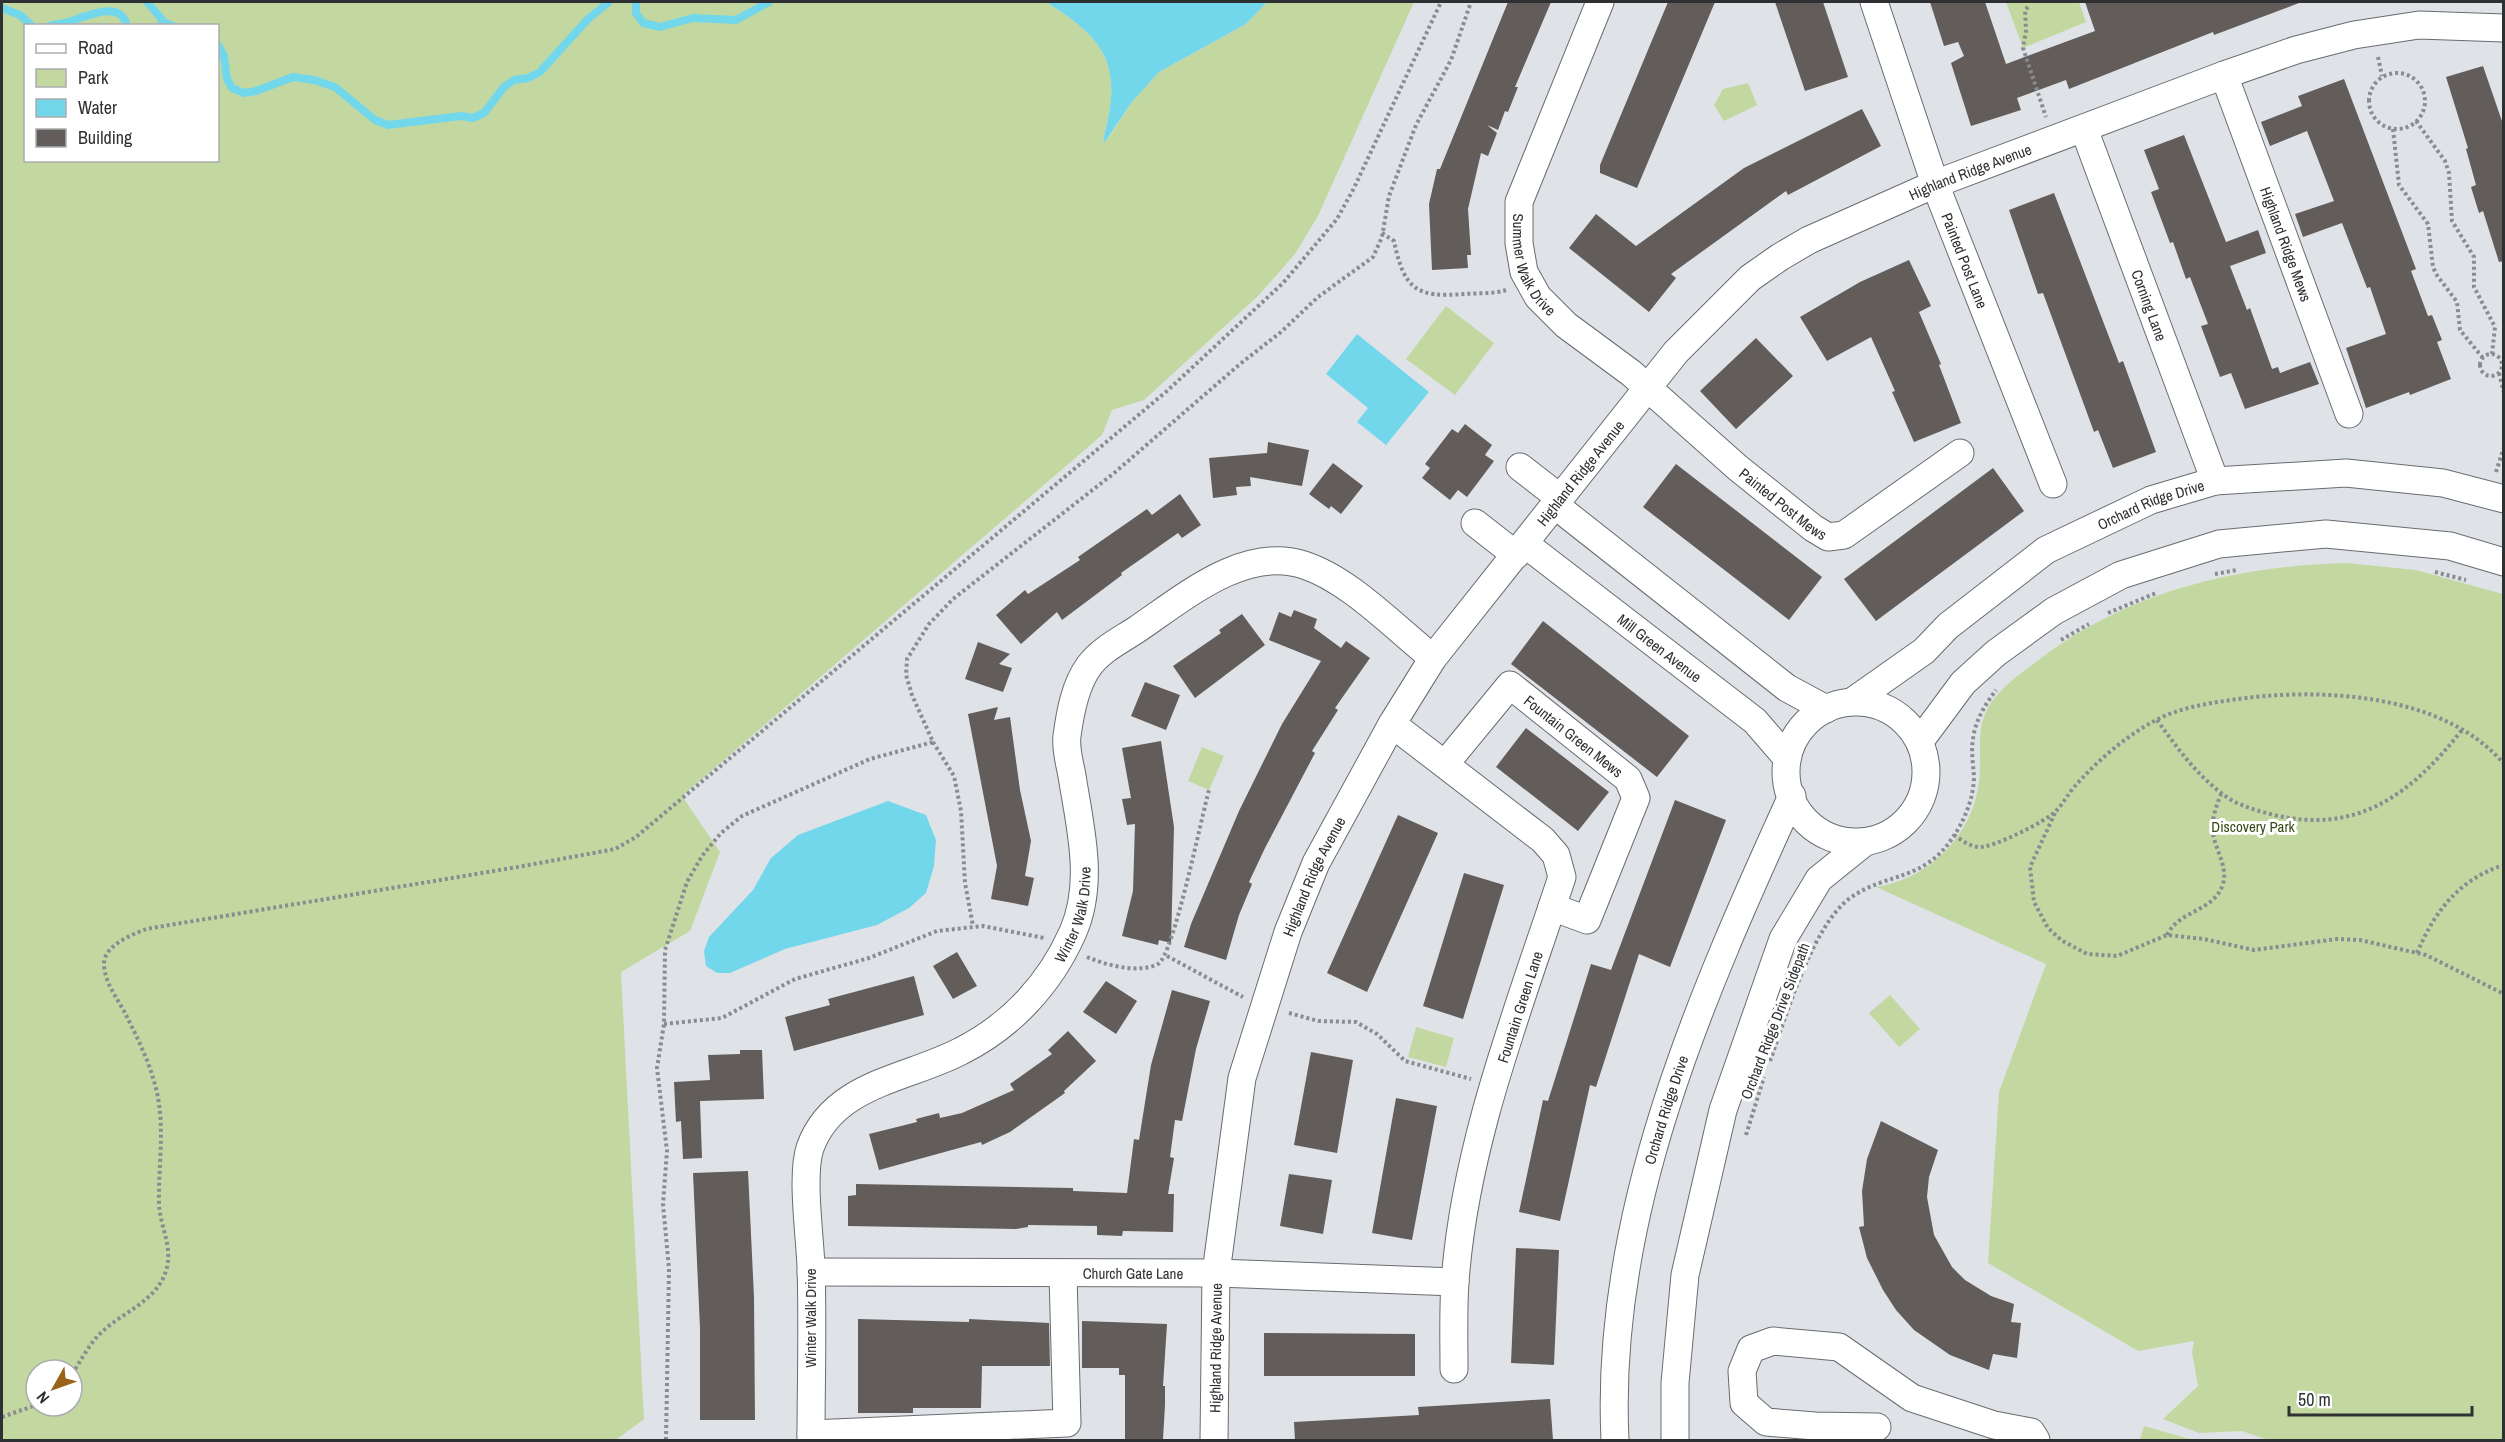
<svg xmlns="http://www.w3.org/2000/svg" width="2505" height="1442" font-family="'Archivo Narrow',sans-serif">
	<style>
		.green { fill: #c3d8a0; fill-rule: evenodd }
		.water { fill: #73d7ec }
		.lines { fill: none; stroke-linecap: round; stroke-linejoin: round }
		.stream { stroke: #73d7ec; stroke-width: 8 }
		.building { fill: #625c5a }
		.minor-casing { stroke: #686c70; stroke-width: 29 }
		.path { stroke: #898c90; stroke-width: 4; stroke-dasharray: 3 3; stroke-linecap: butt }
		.minor { stroke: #fff; stroke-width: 27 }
		.labels { text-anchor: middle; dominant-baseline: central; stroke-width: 6; stroke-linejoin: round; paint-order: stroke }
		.street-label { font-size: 15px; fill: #2e3032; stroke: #fff }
		.park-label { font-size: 15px; fill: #3a4916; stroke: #fff }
	</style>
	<rect width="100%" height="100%" fill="#dfe3e8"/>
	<path class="green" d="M2,2H1046C1108,41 1123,66 1103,140L1109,137L1131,103L1159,72L1246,24L1267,2H1414L1318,216L1295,254L1259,295L1144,400L1112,410L1102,435L682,796L720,852L690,931L621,972L644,1419L616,1440H2ZM26,26H218V160H26ZM36,1370H72V1406H36Z
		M2006,2H2079L2086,22L2023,48Z
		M1748,83L1757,105L1724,121L1714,105L1723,89Z
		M1446,306L1494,343L1455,395L1406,359Z
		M2347,563L2416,570L2503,594V1440H2268L2242,1431L2199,1433L2163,1419L2198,1386L2192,1352L2194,1341L2138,1351L1988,1263L1999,1092L2046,964L1876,887C1929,879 1973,835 1979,781C1983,754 1974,731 1989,706C2001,687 2019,675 2036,662C2126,592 2235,566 2347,563Z
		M1202,747L1224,756L1209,790L1188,781Z
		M1890,995L1920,1029L1899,1047L1869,1013Z
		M1416,1027L1454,1038L1446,1067L1408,1057Z
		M2144,1426L2193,1440H2140Z"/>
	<path class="water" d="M1046,2H1267L1246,24L1159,72L1131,103L1105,142L1103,140C1123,66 1108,41 1046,2Z
		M1357,334L1429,392L1386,445L1357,422L1368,408L1326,374Z
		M888,801L926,815L936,840L934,866L926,893L909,908L877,925L785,949L730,973H717L706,966L704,951L709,937L753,890L771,858L798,835Z"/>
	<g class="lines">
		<path class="stream" d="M147,2L165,23
			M636,2V13L643,23L660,27L693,18L736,20L769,2
			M2,8L20,15L32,26
			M49,26C55,24 62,24 68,22C90,15 121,0 127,26
			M159,26L165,23L173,26
			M218,45L224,56L227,79L232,88L244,93L256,91L293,77L314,80L335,87L375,120L388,125L461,116L473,118L484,113L504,87L514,80L528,78L540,72L588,19L609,2"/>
	</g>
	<path class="building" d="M1508,2H1551L1515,87H1518L1508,112L1505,111L1498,130L1487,125L1497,133L1488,156L1481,153L1468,209L1471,255H1467L1468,268L1432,270L1429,204L1437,169H1440Z
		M1668,2H1715L1637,188L1600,173V165Z
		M1775,2H1823L1848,77L1805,91Z
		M1930,2H1985L2006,64L2095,31L2085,2L2299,3L2214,35L2213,32L2069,89L2066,80L2017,98L2021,110L1971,126L1951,63L1964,56L1958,42L1944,46Z
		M2483,66L2504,127V261L2499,262L2483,211L2479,213L2471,187L2476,185L2466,149L2468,148L2446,77Z
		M2344,79L2416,269L2411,271L2428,316L2432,315L2442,340L2437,342L2451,379L2410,395L2409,392L2366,408L2346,348L2386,334L2370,287L2367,288L2342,223L2303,237L2295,214L2334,201L2307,131L2270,146L2261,122L2302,106L2298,96Z
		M1862,109L1881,146L1788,195L1786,191L1671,274L1676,278L1649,312L1569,248L1596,214L1636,246L1744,168Z
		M2184,135L2226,242L2258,230L2266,253L2230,266L2247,310L2250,308L2272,369L2278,367L2280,373L2310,362L2319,384L2245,409L2231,373L2220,377L2201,326L2208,324L2190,277L2186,279L2173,242L2170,243L2151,192L2159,189L2144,150Z
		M2054,193L2119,363L2123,361L2156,452L2113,468L2098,430L2094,432L2043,293L2038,294L2009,210Z
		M1909,260L1931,306L1919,312L1941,364L1939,365L1961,423L1914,442L1892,392L1895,391L1871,337L1827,361L1800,317L1860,282Z
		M1756,338L1793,376L1736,429L1700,391Z
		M1465,424L1492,445L1485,455L1494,461L1467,497L1458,490L1450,500L1422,478L1430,468L1425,464L1452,429L1458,433Z
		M1268,442L1309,450L1302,486L1250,477L1251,486L1236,487L1237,495L1213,498L1209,458L1267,453Z
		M1333,463L1363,486L1341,514L1331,506L1329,509L1309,494Z
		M1676,464L1822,577L1789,620L1643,507Z
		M1993,468L2024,511L1876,621L1844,579Z
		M1180,494L1201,525L1182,538L1178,533L1121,573L1122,575L1062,620L1057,612L1021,644L996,615L1025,590L1028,594L1080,560L1078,557L1147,509L1152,515Z
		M1294,610L1317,619L1314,628L1341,648L1346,641L1370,658L1335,708L1338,710L1312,751L1315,753L1265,848L1249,882L1252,884L1239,915L1226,960L1184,947L1191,924L1239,811L1282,724L1321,661L1269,640L1279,612L1291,617Z
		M1242,614L1265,645L1195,698L1173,666L1221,633L1219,630Z
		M1543,621L1689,736L1657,777L1511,664Z
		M978,642L1010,654L999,664L1012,668L1003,692L965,679Z
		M1145,682L1180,695L1166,730L1131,716Z
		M998,707L994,720L1010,717L1020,790L1031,841L1025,876L1034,878L1028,906L991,899L997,866L968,714Z
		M1526,728L1609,792L1578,831L1496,767Z
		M1161,741L1174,827L1171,943L1159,940L1158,945L1122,936L1133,891L1135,824L1127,825L1122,799L1131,798L1122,748Z
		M1675,800L1726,820L1670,967L1639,954L1596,1087L1590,1085L1560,1221L1519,1212L1543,1100L1548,1101L1591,964L1611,970Z
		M1398,815L1438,833L1367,992L1327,973Z
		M1464,873L1504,885L1463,1019L1423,1006Z
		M957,952L977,986L953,999L933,966Z
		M914,976L924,1015L794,1051L785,1017L830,1005L828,999Z
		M1106,981L1137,1001L1116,1034L1083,1012Z
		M1172,990L1210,1001L1196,1049L1182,1121L1175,1120L1170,1157L1174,1158L1168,1194H1174L1173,1232L1123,1231L1122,1236L1097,1235V1226L1028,1225V1227L1016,1229L848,1226V1196L856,1195V1184L1073,1188V1191L1127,1193L1134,1139L1139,1140L1151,1065Z
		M1068,1031L1096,1061L1064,1091L1065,1093L1010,1132L982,1145L981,1142L879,1170L869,1134L917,1122L916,1119L939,1113L940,1118L962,1113L1014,1090L1010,1084L1052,1054L1048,1050Z
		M740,1050H762L764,1099L700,1101L702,1158L683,1159L681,1121L676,1122L674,1082L710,1080L708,1055L740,1054Z
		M1311,1052L1353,1060L1337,1153L1294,1145Z
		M1396,1098L1437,1106L1412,1240L1372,1233Z
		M1881,1121L1938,1150L1929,1177L1927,1197L1934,1235L1952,1267L1965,1280L1991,1296L2014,1304L2011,1322L2021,1323L2017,1358L1993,1354L1989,1370L1950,1355L1914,1330L1896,1310L1883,1290L1867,1258L1859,1227L1864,1226L1862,1191L1867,1159Z
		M748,1171L754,1297L755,1420H700V1328L693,1173Z
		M1289,1174L1332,1180L1323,1234L1280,1226Z
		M1516,1248L1559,1250L1554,1365L1511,1363Z
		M858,1319L969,1322V1319L1049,1323L1050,1366H982L981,1408H913V1413H858Z
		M1082,1321L1167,1324L1163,1386H1165V1405L1163,1439H1125V1375H1119V1368H1082Z
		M1264,1333L1415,1334V1376H1264Z
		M1550,1399L1553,1440H1295L1294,1422L1419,1415L1418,1407Z"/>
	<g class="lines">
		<g class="minor-casing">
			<g id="minor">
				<path id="s1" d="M1600,2L1519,202V243L1524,272L1538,297L1566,325L1631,373L1738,468L1813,528L1828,537L1844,535L1960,453"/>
				<path id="s2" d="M1874,2L1935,184L2053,484"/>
				<path id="s3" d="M2224,75L2349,414"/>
				<path id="s4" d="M2084,129L2215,481"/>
				<path d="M1520,467L1560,498"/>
				<path d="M1555,505L1787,688L1826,709"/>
				<path d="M1475,523L1516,555"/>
				<path id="s5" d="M1525,544L1755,721L1787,758"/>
				<path id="s6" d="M1853,701L1924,651L1948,626L2046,550L2151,500L2215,481L2346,473L2443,483L2504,499"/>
				<circle cx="1856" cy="772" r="70"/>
				<path d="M1392,724L1543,840L1556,855L1562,877C1519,1008 1465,1143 1455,1282C1453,1311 1454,1340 1454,1369"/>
				<path d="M1920,741L1963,683L1996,653L2054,611L2121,575L2219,544L2326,534L2450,546L2504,562"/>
				<path id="s7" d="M1445,764L1510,685L1628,779L1636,798L1587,920L1552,907"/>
				<path id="s8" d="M811,1272L1216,1273L1455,1282"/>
				<path d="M1877,1427L1815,1426L1766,1422L1744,1403L1742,1371L1751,1349L1773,1341L1839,1347L1912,1398L1994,1425L2031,1432L2036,1440"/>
				<path d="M811,1434L1067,1423L1063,1275"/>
				<path id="s9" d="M811,1440C811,1383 813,1325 811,1267C810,1237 801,1175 810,1148C833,1083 908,1079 961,1051C1011,1026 1050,984 1073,932C1094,884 1081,831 1073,782C1071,767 1065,750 1067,736C1070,713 1075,685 1089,666C1101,650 1119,641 1136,630C1182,599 1244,545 1304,565C1350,580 1395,628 1433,658"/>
				<path id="s10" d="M1214,1440L1216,1273L1242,1078L1288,932L1316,863L1392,724L1433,658L1676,352L1750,278L1780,257L1809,240L1935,184L2224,75L2296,50L2354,35L2419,25L2504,28"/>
				<path id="s11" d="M1615,1440C1604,1215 1700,998 1792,796"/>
				<path d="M1675,1440V1383L1685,1275L1723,1110L1783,939L1819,879L1865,842"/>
			</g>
		</g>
		<path class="path" d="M2028,7L2025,10L2026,31L2023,48L2046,117
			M2378,57L2382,76
			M2369 101a28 28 0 1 1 56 0a28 28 0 1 1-56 0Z
			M2416,121L2445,161L2449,173L2452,221L2474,257V287L2495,327L2492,354
			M2393,129L2399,185L2428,224L2433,267L2436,274L2457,302L2460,330L2483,358
			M1382,233L1394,241C1404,289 1416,298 1464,294C1478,293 1493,294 1506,290
			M2480 365a11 11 0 1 1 22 0a11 11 0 1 1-22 0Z
			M2499,373L2504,393
			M2496,472L2504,447
			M2435,572L2466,580
			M2215,574L2237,570
			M2108,613L2156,593
			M2061,640L2089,624
			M2157,720C2176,746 2194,772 2220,792C2235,805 2255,810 2274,815C2359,835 2412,793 2462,730
			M933,742L954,776L961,811L965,883L973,926
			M2055,813L2030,867L2034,902L2048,928L2061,940L2087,954L2117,956L2167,935L2204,939L2254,950L2337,939L2360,940L2426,955L2504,994
			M1954,835C1961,840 1969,846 1978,847C1991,849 2047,821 2056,811C2063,804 2068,794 2075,786C2098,760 2126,736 2156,720C2179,708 2205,704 2231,700C2316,687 2443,692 2504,764
			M2167,935C2179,910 2214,912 2223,884C2228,867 2216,851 2213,834C2211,820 2216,807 2221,794
			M2417,953C2435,911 2459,879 2504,865
			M1167,956L1243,997
			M1087,957C1106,965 1138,974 1158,964C1173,957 1202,815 1209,790
			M1289,1013L1318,1021L1356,1022L1377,1034L1405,1061L1471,1079
			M664,1024L722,1018L795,979L869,958L937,931L983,926L1044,938
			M1770,1061C1786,1017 1812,926 1850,898C1887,872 1921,882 1951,840C1964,822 1974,798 1974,776C1973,764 1971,751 1973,739C1975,721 1985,705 1996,690
			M1746,1135L1764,1077
			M72,1374C82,1359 90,1342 104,1330C125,1311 160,1299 167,1267C172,1244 160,1226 159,1204C158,1161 167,1120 153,1078C147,1057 136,1035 126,1015C118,999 105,984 104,965C103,946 131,935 146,929L518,867L615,849L636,837L1167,391L1283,283L1337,219L1354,188L1441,2
			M2,1417L36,1405
			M666,1440L669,1269L663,1204L667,1151L657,1068L664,1024L665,950L687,882L702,856L721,833L742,816L870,759L933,742L912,695L906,675L907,659L929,624L953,599L1113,474L1240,364L1281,332L1318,297L1373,257L1382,237L1389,196L1416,125L1451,60L1471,2"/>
		<use href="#minor" class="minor"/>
	</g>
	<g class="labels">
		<g class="street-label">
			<text stroke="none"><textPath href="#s10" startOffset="1568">Highland Ridge Avenue</textPath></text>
			<text stroke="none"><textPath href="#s3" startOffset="180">Highland Ridge Mews</textPath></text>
			<text stroke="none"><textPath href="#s2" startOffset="274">Painted Post Lane</textPath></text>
			<text stroke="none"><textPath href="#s1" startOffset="282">Summer Walk Drive</textPath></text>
			<text stroke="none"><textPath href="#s4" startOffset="188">Corning Lane</textPath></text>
			<text stroke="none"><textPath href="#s10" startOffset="1064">Highland Ridge Avenue</textPath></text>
			<text stroke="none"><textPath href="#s1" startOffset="636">Painted Post Mews</textPath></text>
			<text stroke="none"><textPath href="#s6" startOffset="360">Orchard Ridge Drive</textPath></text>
			<text stroke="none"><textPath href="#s5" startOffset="170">Mill Green Avenue</textPath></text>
			<text stroke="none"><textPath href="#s7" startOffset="184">Fountain Green Mews</textPath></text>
			<text stroke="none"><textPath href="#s10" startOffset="578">Highland Ridge Avenue</textPath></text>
			<text stroke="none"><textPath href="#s9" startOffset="662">Winter Walk Drive</textPath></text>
			<text transform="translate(1520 1007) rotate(-72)">Fountain Green Lane</text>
			<text transform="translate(1775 1021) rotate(-69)">Orchard Ridge Drive Sidepath</text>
			<text stroke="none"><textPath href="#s11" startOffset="336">Orchard Ridge Drive</textPath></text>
			<text stroke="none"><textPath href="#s8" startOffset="322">Church Gate Lane</textPath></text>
			<text transform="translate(810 1318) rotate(-90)">Winter Walk Drive</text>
			<text stroke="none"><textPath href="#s10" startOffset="92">Highland Ridge Avenue</textPath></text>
		</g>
		<g class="park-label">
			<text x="2253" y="826">Discovery Park</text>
		</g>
	</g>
	<rect width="2505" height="1442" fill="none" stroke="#2e3032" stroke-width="6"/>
	<rect x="24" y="24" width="195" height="138" fill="#ffffff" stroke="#abacad" stroke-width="1.5"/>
	<rect x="36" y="44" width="30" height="9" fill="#ffffff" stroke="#abacad" stroke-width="1.5"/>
	<text x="78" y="54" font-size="18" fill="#2e3032">Road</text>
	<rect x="36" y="69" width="30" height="18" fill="#c3d8a0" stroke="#abacad" stroke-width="1.5"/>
	<text x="78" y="84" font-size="18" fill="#2e3032">Park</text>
	<rect x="36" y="99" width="30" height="18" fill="#73d7ec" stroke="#abacad" stroke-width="1.5"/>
	<text x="78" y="114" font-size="18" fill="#2e3032">Water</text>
	<rect x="36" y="129" width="30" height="18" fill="#625c5a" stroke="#abacad" stroke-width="1.5"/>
	<text x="78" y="144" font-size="18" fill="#2e3032">Building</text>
	<g transform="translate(54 1388) rotate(230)"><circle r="28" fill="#ffffff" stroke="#abacad" stroke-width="1.5"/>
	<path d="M0-4.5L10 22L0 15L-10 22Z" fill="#986319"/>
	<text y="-9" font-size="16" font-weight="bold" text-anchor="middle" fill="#2e3032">N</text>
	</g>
	<path d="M2289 1406v9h183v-9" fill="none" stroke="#2e3032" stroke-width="3"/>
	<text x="2298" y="1406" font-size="18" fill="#2e3032" stroke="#ffffff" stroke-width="4.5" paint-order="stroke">50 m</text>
</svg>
